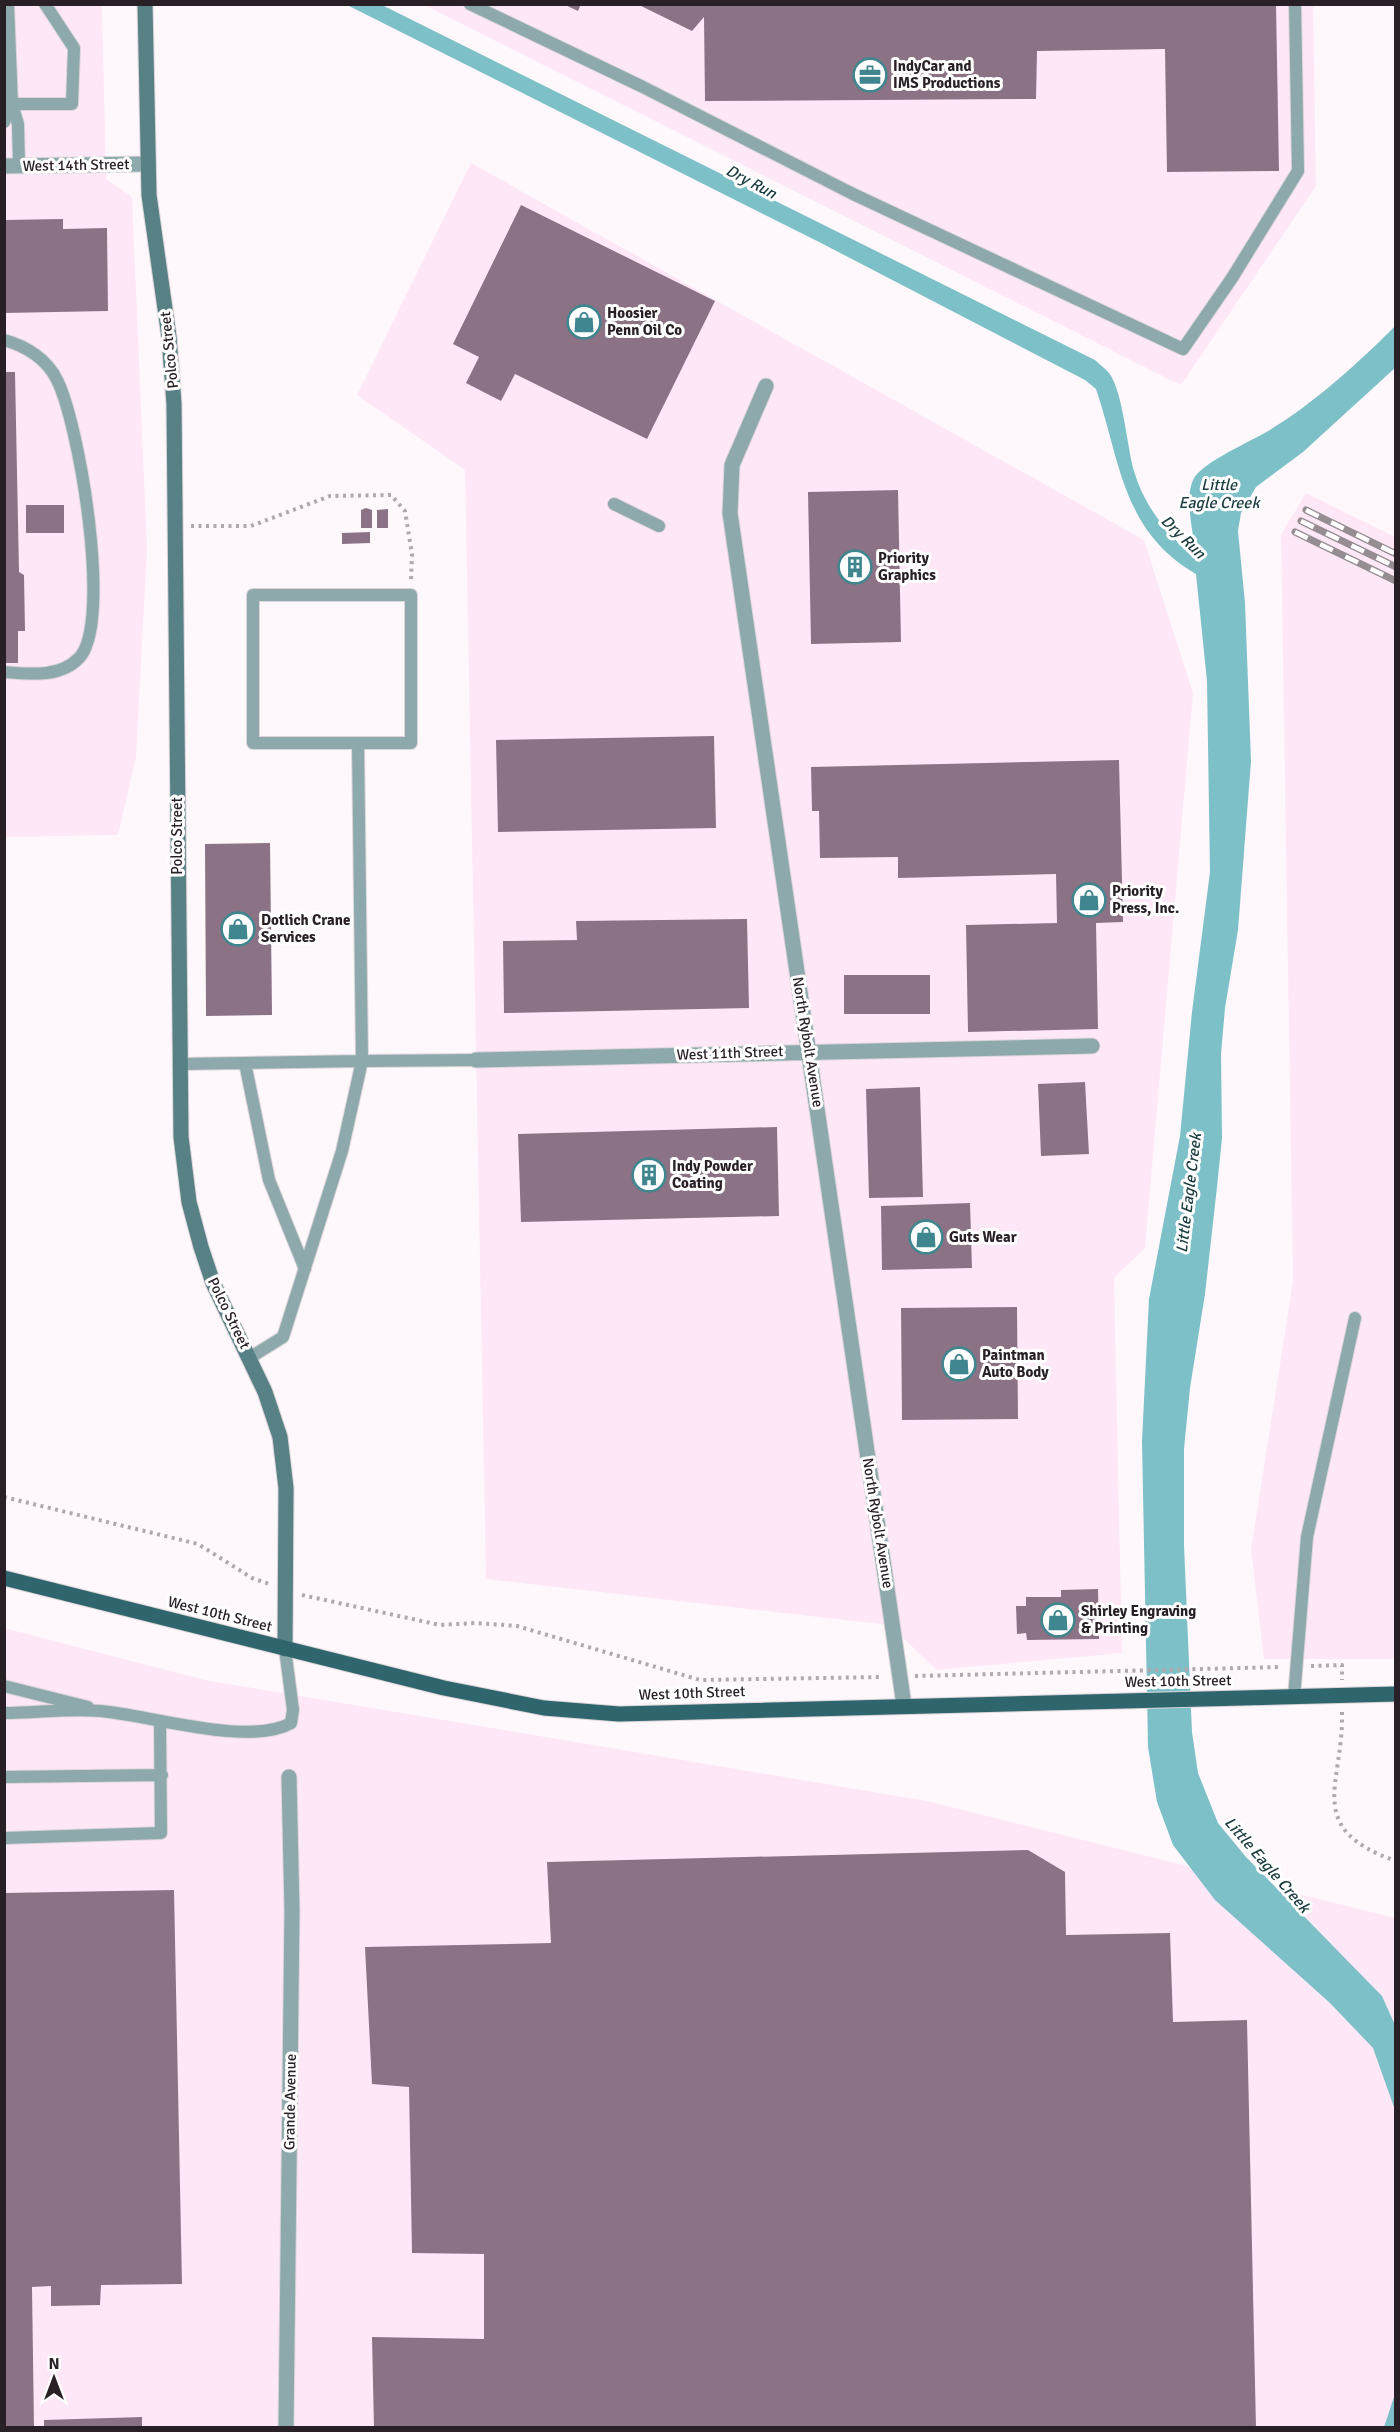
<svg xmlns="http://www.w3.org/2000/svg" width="1400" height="2432" font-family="Signika,sans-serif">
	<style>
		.built { fill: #fee8f8 }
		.water { fill: #7dc0c8 }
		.building { fill: #8c7285 }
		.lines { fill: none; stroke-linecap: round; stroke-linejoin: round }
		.lane-casing { stroke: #dcd5da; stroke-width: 14 }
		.street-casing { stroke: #dcd5da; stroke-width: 17 }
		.secondary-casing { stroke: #dcd5da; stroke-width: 17 }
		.primary-casing { stroke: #dcd5da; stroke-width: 17 }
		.path { stroke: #afa8ad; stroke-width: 4; stroke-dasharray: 3 4.5; stroke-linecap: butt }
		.lane { stroke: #8da9ac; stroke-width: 12 }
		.street { stroke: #8da9ac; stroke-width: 15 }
		.secondary { stroke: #588186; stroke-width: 15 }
		.primary { stroke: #2f656c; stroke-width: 15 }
		.rail-casing { stroke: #958d92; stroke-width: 7 }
		.rail { stroke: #fff; stroke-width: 4.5; stroke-dasharray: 14; stroke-linecap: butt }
		.labels { text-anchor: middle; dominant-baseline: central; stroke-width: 6; stroke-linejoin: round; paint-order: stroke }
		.poi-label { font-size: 15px; font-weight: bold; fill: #291f26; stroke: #fff; text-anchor: start }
		.street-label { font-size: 15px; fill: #291f26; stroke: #fff }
		.water-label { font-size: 16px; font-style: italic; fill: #1b3d40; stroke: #fff }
	</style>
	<rect width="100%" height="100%" fill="#fef8fc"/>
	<path class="built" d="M4,5H102L106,179L132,197L147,549L136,757L118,835L5,837Z
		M424,5H1313L1316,186L1181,385Z
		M471,163L1144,540L1193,693L1145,1248L1114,1278L1122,1653L937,1670L889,1625L486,1579L465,470L357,395Z
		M1306,493L1395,537L1396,1659H1264L1251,1550L1293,1281L1281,535Z
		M4,1628L205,1680L927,1801L1395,1918V2427H5Z"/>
	<path class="water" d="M347,5H382L1095,360C1099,364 1105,368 1109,373C1123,391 1127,447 1134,471C1144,506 1167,534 1194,557C1196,533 1183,504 1193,480C1200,464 1245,444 1261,435C1305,411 1360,362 1395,326V368L1303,452L1256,487L1241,513L1238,531L1245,603L1251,761L1238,930L1225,1008L1221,1054L1222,1138L1217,1187L1205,1294L1190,1388L1184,1449V1545L1192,1732L1198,1773L1218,1823L1246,1857L1382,1996L1395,2025V2110L1373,2048L1330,2003L1215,1900L1173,1845L1157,1802L1148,1747L1142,1441L1149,1299L1180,1136L1192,1012L1210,872L1207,681L1196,574C1122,531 1121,463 1096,389L1085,380L821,243Z
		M1395,2394V2427H1384Z"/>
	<path class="building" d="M563,4H581L578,11Z
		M637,4H1276L1279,171L1167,172L1165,49L1037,51L1036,99L705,101L704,17L692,31Z
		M521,205L715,301L647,439L515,374L501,401L466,383L479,357L453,344Z
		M63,219V229L107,228L108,311L4,313V220Z
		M5,372H15L19,572L24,575L25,631H18V663H5Z
		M898,490L901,642L811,644L808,492Z
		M26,505H64V533H26Z
		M366,508L372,510V528H361V510Z
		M388,509V528H377V510Z
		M370,532V543L342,544V533Z
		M714,736L716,828L498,832L496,740Z
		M1119,760L1123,922L1096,923L1098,1029L968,1032L966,925L1057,923L1056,874L898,878V857L820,858L819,811H812L811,767Z
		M270,843L272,1015L206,1016L205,844Z
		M747,919L749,1008L504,1013L503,941L577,940L576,921Z
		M844,975H930V1014H844Z
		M1085,1082L1089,1154L1041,1156L1038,1084Z
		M920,1087L923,1197L869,1198L866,1089Z
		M777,1127L779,1216L521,1222L518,1134Z
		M970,1203L972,1268L882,1270L881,1206Z
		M1017,1307L1018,1419L902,1420L901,1308Z
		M1098,1589L1099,1639L1027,1640L1026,1633L1017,1634L1016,1606H1026V1597H1061V1590Z
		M1028,1850L1065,1872L1066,1935L1170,1933L1173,2022L1247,2020L1256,2428H374L372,2337L484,2339V2254L412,2253L409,2087L372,2084L365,1947L551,1943L547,1862Z
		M174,1890L182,2284L101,2285L100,2305L51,2306V2286L32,2287L34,2428H4V1893Z
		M142,2417V2428H44V2420Z"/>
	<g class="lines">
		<g class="lane-casing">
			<path id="lane" d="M8,4L12,104H72L74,48L45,4
				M470,4L643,87L853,194L1183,349L1232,278L1298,171L1295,4
				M4,122L12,104L18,124L19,165
				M4,340C26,346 47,359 57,380C79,423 113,623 79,658C60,678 29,674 4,672
				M614,504L659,526
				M358,743H411V595H253V743H358L362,1061L476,1060
				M245,1063L269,1180L305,1269
				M180,1064L362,1061L342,1151L283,1337L251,1357
				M4,1686L88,1707
				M1294,1697L1307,1537L1355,1318
				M4,1713C36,1713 70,1708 101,1711C149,1715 249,1747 291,1723L293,1710L285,1649
				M4,1777L162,1775
				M4,1838L161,1833L160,1722"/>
		</g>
		<g class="street-casing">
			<path id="street" d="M4,166L148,164
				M766,386L732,465L730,513L904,1705
				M476,1060L1092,1046
				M286,2428L292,1911L289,1777"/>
		</g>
		<g class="secondary-casing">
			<path id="secondary" d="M145,4L149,195L169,337L174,404L181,1137L189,1202L201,1247L213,1283L265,1392L280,1437L286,1488L285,1649"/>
		</g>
		<g class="primary-casing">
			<path id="primary" d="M4,1578L444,1688L544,1708L619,1714L1396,1694"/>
		</g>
		<path class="path" d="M191,526H251L330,496L391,495L405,511L412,554L411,582
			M4,1497L198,1544L252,1578L269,1584
			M302,1595L440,1625L476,1623L517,1626L700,1680L883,1677
			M1311,1666L1342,1665V1680
			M915,1676L1282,1667
			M1342,1712C1344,1784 1302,1828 1396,1861"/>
		<use href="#lane" class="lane"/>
		<use href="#street" class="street"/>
		<use href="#secondary" class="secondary"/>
		<use href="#primary" class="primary"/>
		<g class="rail-casing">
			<path id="rail" d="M1306,510L1396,554
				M1301,521L1396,567
				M1295,532L1396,581"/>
		</g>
		<use href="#rail" class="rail"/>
	</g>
	<defs>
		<g id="office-ring" transform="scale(1.725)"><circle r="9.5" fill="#fff" stroke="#3f868e" stroke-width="1.5"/><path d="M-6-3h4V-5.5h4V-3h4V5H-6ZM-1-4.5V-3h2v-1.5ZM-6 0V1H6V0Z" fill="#3f868e"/></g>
		<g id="shop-ring" transform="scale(1.725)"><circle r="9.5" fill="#fff" stroke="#3f868e" stroke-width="1.5"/><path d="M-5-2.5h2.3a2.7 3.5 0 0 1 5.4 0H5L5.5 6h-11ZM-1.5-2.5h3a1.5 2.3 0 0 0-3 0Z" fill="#3f868e"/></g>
		<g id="building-ring" transform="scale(1.725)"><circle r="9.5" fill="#fff" stroke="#3f868e" stroke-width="1.5"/><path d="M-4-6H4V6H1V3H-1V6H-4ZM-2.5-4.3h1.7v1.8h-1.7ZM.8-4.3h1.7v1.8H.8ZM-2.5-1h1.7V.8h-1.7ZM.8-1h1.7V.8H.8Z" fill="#3f868e"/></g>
	</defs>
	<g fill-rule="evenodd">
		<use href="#office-ring" x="870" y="75"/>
		<use href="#shop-ring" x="584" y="322"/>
		<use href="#building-ring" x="855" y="567"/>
		<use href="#shop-ring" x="1089" y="900"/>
		<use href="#shop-ring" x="238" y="929"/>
		<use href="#building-ring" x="649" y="1175"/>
		<use href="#shop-ring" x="926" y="1237"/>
		<use href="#shop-ring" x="959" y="1364"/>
		<use href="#shop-ring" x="1058" y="1620"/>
	</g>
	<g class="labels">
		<g class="poi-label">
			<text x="893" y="66">IndyCar and<tspan x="893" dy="17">IMS Productions</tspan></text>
			<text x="607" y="313">Hoosier<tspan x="607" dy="17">Penn Oil Co</tspan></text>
			<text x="878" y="558">Priority<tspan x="878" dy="17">Graphics</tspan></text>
			<text x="1112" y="891">Priority<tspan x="1112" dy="17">Press, Inc.</tspan></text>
			<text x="261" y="920">Dotlich Crane<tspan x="261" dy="17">Services</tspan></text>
			<text x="672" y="1166">Indy Powder<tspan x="672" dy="17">Coating</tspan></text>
			<text x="949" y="1237">Guts Wear</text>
			<text x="982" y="1355">Paintman<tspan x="982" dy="17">Auto Body</tspan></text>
			<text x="1081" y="1611">Shirley Engraving<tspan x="1081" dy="17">&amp; Printing</tspan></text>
		</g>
		<g class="street-label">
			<text transform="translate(76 165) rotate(-1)">West 14th Street</text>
			<text transform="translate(169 350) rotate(-96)">Polco Street</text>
			<text transform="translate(177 836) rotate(-90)">Polco Street</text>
			<text transform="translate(808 1042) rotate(81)">North Rybolt Avenue</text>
			<text transform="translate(730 1053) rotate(-2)">West 11th Street</text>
			<text transform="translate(229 1313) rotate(64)">Polco Street</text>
			<text transform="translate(878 1523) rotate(81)">North Rybolt Avenue</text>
			<text transform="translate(220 1614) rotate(14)">West 10th Street</text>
			<text transform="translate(1178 1681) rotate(-1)">West 10th Street</text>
			<text transform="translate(692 1693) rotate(-2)">West 10th Street</text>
			<text transform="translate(290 2102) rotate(-89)">Grande Avenue</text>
		</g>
		<g class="water-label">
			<text transform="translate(751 182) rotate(28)">Dry Run</text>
			<text x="1219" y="485">Little<tspan x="1219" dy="18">Eagle Creek</tspan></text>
			<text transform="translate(1183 537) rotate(44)">Dry Run</text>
			<text transform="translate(1189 1193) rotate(-83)">Little Eagle Creek</text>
			<text transform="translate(1267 1865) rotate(49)">Little Eagle Creek</text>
		</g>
	</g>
	<rect width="1400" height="2432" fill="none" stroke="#291f26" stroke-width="12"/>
	<g transform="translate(54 2378)" stroke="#ffffff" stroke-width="4.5" paint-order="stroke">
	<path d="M0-4.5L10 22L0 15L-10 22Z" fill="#291f26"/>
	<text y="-9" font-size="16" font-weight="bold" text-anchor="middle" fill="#291f26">N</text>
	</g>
</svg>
